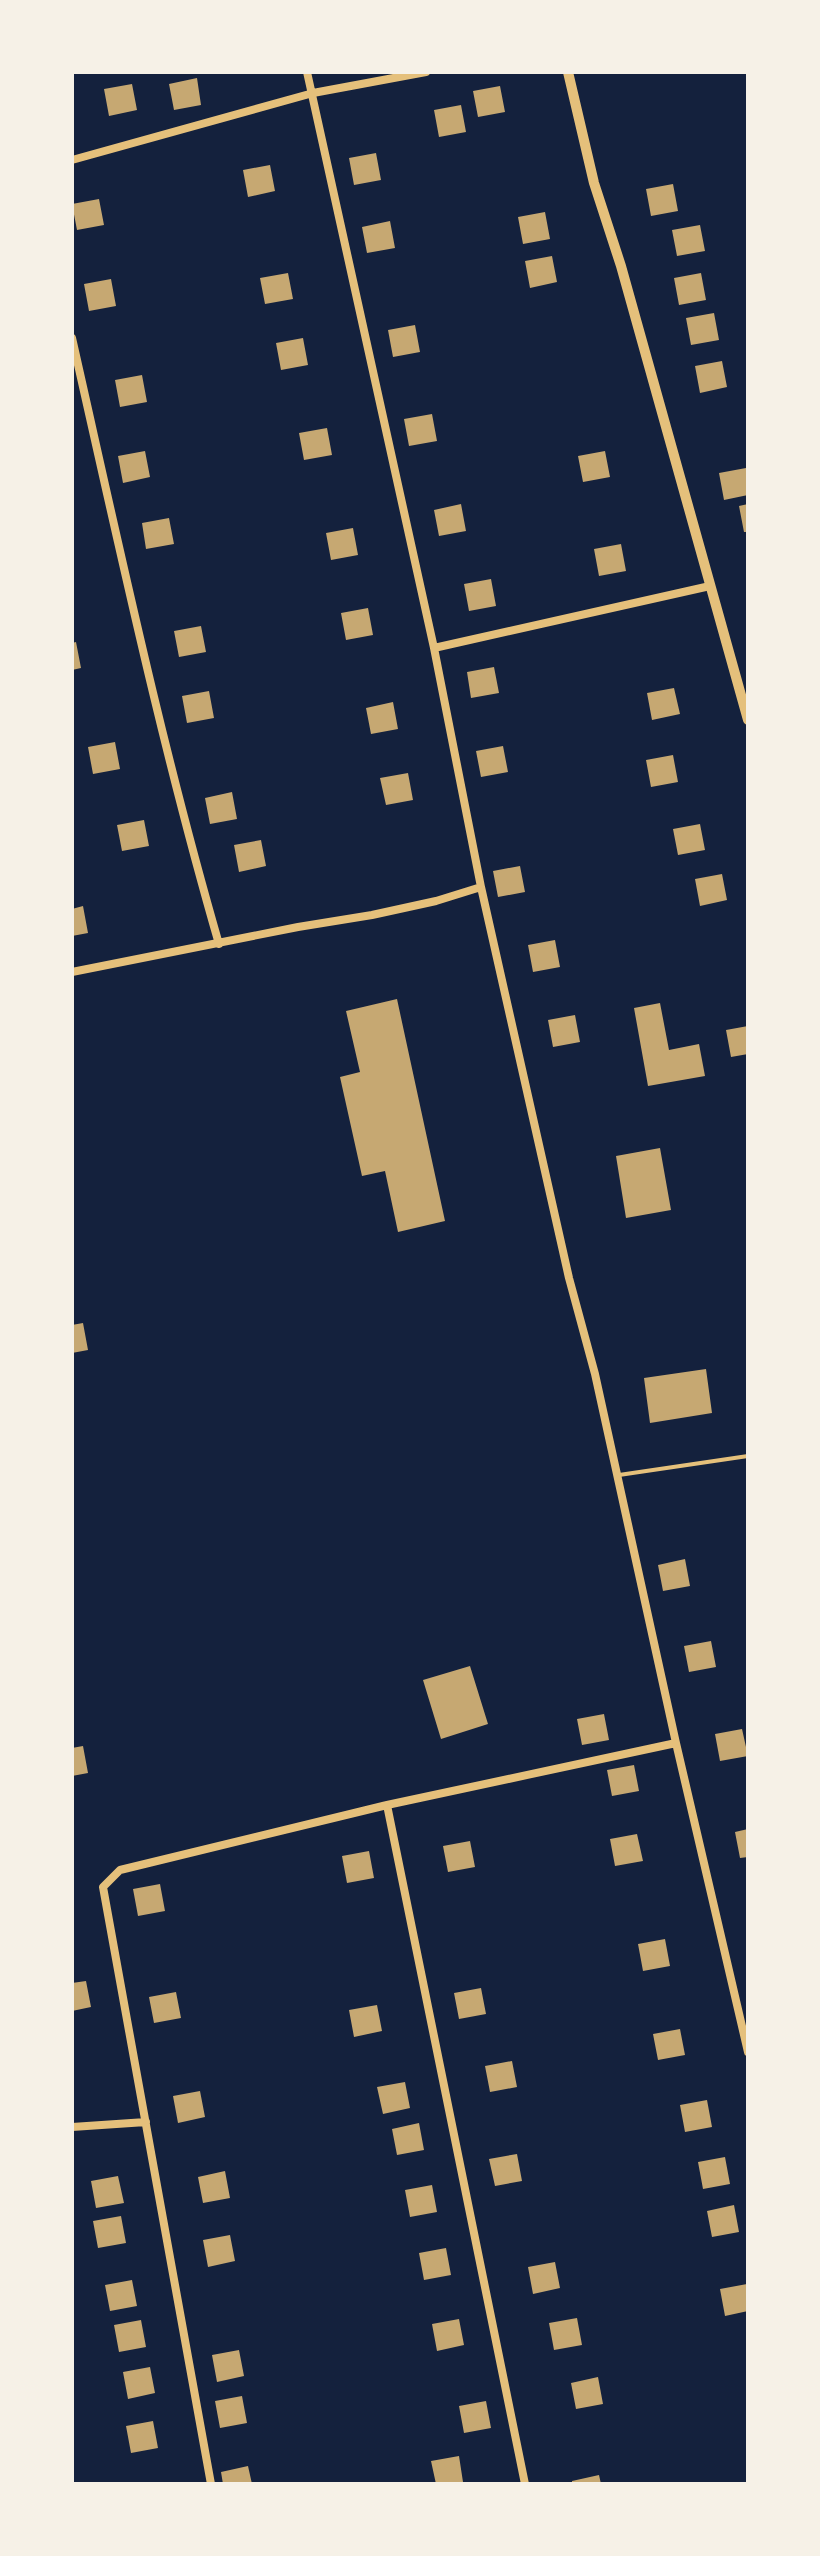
<svg xmlns="http://www.w3.org/2000/svg" width="820" height="2556" font-family="'Fira Sans Condensed',sans-serif">
	<style>
		.building { fill: #c6a872 }
		.lines { fill: none; stroke-linecap: round; stroke-linejoin: round }
		.service { stroke: #e5c07b; stroke-width: 4 }
		.minor { stroke: #e5c07b; stroke-width: 8 }
		.tertiary { stroke: #e5c07b; stroke-width: 10 }
	</style>
	<rect width="100%" height="100%" fill="#14213d"/>
	<path class="building" d="M197,78L201,105L174,110L169,84Z
		M132,84L137,110L109,116L104,89Z
		M500,86L505,112L478,117L473,91Z
		M461,105L466,132L439,137L434,110Z
		M376,153L381,180L354,185L349,158Z
		M270,165L275,191L248,197L243,170Z
		M673,184L678,211L651,216L646,189Z
		M99,199L104,225L77,230L72,204Z
		M545,212L550,239L523,244L518,217Z
		M390,221L395,248L367,253L362,227Z
		M700,225L705,251L677,256L672,230Z
		M552,256L557,282L530,288L525,261Z
		M288,273L293,299L265,304L260,278Z
		M701,273L706,300L679,305L674,278Z
		M111,279L116,306L89,311L84,284Z
		M714,313L719,340L691,345L686,318Z
		M415,325L420,352L393,357L388,330Z
		M303,338L308,365L281,370L276,343Z
		M722,361L727,387L700,393L695,366Z
		M142,375L147,402L120,407L115,380Z
		M432,414L437,441L409,446L404,419Z
		M327,428L332,455L304,460L299,433Z
		M145,451L150,477L123,483L118,456Z
		M605,451L610,477L583,482L578,456Z
		M746,468L748,495L724,500L719,473Z
		M461,504L466,531L439,536L434,510Z
		M748,504V532H744L739,506Z
		M169,518L174,544L146,549L142,523Z
		M353,528L358,555L331,560L326,533Z
		M621,544L626,571L599,576L594,549Z
		M491,579L496,606L469,611L464,584Z
		M368,608L373,635L346,640L341,613Z
		M201,626L206,652L179,657L174,631Z
		M76,642L81,668L72,670V643Z
		M494,667L499,693L471,698L467,672Z
		M674,688L680,714L652,720L647,693Z
		M209,691L214,718L187,723L182,696Z
		M393,702L398,729L371,734L366,708Z
		M115,742L120,769L93,774L88,747Z
		M503,746L508,772L481,777L476,751Z
		M673,755L678,782L651,787L646,760Z
		M408,773L413,800L386,805L380,778Z
		M232,792L237,819L210,824L205,798Z
		M144,820L149,846L122,851L117,825Z
		M700,824L705,850L678,855L673,829Z
		M261,840L266,866L239,872L234,845Z
		M520,866L525,892L498,897L493,871Z
		M722,874L727,900L700,906L695,879Z
		M83,906L88,933L72,936V909Z
		M555,940L560,967L533,972L528,945Z
		M397,999L445,1221L398,1232L385,1171L362,1176L340,1077L360,1072L346,1011Z
		M660,1003L669,1050L699,1044L705,1076L648,1086L634,1008Z
		M575,1015L580,1042L553,1047L548,1020Z
		M748,1026V1054L731,1057L726,1030Z
		M660,1148L671,1210L626,1218L616,1156Z
		M83,1323L88,1350L72,1353V1325Z
		M706,1369L712,1413L650,1423L644,1378Z
		M685,1559L690,1586L663,1591L658,1565Z
		M711,1641L716,1667L689,1672L684,1646Z
		M470,1666L488,1724L441,1739L423,1680Z
		M604,1714L609,1740L582,1745L577,1719Z
		M742,1729L748,1756L720,1761L715,1734Z
		M83,1746L88,1773L72,1776V1748Z
		M634,1765L639,1791L612,1796L607,1770Z
		M748,1829V1857L740,1858L735,1832Z
		M637,1834L643,1861L615,1866L610,1839Z
		M470,1841L475,1867L448,1872L443,1846Z
		M369,1851L374,1878L347,1883L342,1856Z
		M160,1884L165,1911L138,1916L133,1889Z
		M665,1939L670,1966L643,1971L638,1944Z
		M86,1981L91,2007L72,2011V1983Z
		M481,1988L486,2014L459,2019L454,1993Z
		M176,1992L181,2018L154,2023L149,1997Z
		M377,2005L382,2031L354,2037L349,2010Z
		M680,2029L685,2055L658,2060L653,2034Z
		M512,2061L517,2087L490,2092L485,2066Z
		M405,2082L410,2108L383,2114L377,2087Z
		M200,2091L205,2117L178,2123L173,2096Z
		M707,2100L712,2127L685,2132L680,2105Z
		M419,2123L424,2150L397,2155L392,2129Z
		M517,2154L522,2181L495,2186L489,2159Z
		M725,2157L730,2184L703,2189L698,2162Z
		M225,2171L230,2198L203,2203L198,2177Z
		M118,2176L124,2203L96,2208L91,2181Z
		M432,2185L437,2212L410,2217L405,2190Z
		M734,2205L739,2232L712,2237L707,2211Z
		M121,2216L126,2243L98,2248L93,2221Z
		M230,2235L235,2261L208,2267L203,2240Z
		M446,2248L451,2275L424,2280L419,2253Z
		M555,2262L560,2288L533,2294L528,2267Z
		M132,2280L137,2306L110,2311L105,2285Z
		M747,2284L748,2311L725,2316L720,2289Z
		M577,2318L582,2345L554,2350L549,2323Z
		M459,2319L464,2345L437,2351L432,2324Z
		M141,2320L146,2347L119,2352L114,2325Z
		M239,2350L244,2376L217,2382L212,2355Z
		M150,2367L155,2393L128,2399L123,2372Z
		M598,2377L603,2404L576,2409L571,2383Z
		M242,2396L247,2423L220,2428L215,2401Z
		M486,2401L491,2428L464,2433L459,2406Z
		M153,2421L158,2448L131,2453L126,2426Z
		M459,2456L463,2482L436,2484L431,2461Z
		M248,2466L252,2484H223L221,2472Z
		M599,2475L601,2484H572V2481Z"/>
	<g class="lines">
		<path class="service" d="M619,1475L748,1456"/>
		<path class="minor" d="M307,72L434,648L481,887L569,1278L595,1374L676,1743L748,2052
			M72,160L313,93L426,72
			M72,338C118,541 161,744 219,944
			M434,648L710,586
			M72,972L298,927L372,915L436,901L481,887
			M72,2127L146,2122
			M211,2484L103,1887L120,1870L387,1805
			M525,2484L387,1805L676,1743"/>
		<path class="tertiary" d="M568,72L594,183L621,266L748,720"/>
	</g>
	<rect width="820" height="2556" fill="none" stroke="#f6f1e7" stroke-width="148"/>
</svg>
